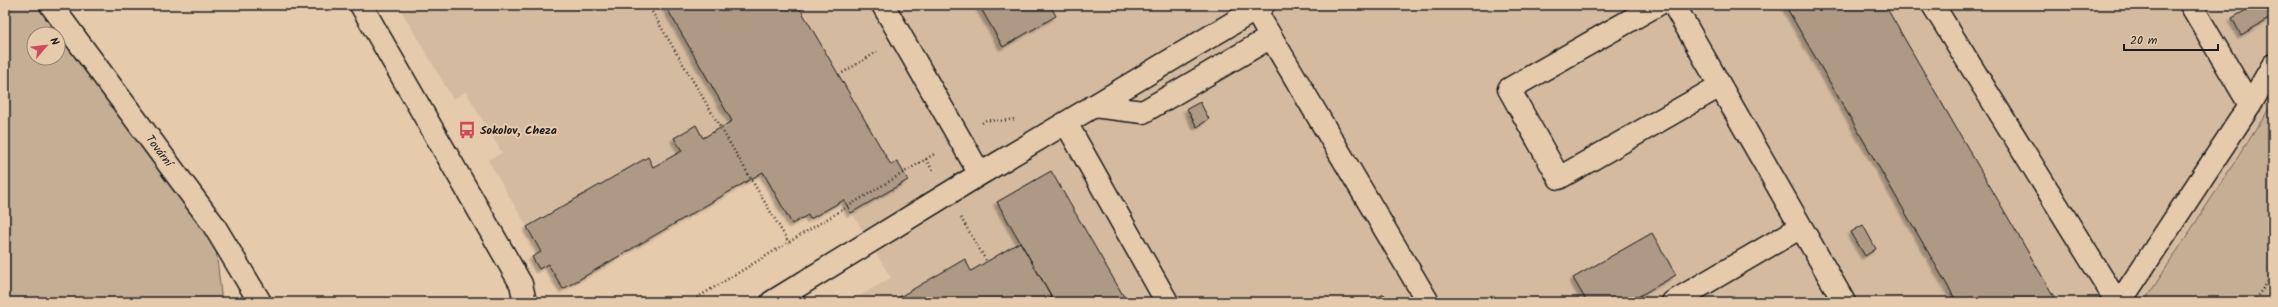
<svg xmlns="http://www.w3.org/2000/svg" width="2278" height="307" font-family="Kalam,sans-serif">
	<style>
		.built { fill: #d4bba0 }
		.green { fill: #c4ae94; stroke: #706558; fill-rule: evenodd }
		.building { fill: #ad9984; stroke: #1c1c1c; filter: url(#shadow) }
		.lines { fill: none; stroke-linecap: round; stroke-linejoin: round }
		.minor-casing { stroke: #1c1c1c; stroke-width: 25 }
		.path { stroke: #1c1c1c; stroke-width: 2.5; stroke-dasharray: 1 3; stroke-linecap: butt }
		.minor { stroke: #e5caac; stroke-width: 22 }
		.labels { text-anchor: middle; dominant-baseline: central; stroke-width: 4; stroke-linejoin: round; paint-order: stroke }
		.poi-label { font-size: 12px; font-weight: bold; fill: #1c1c1c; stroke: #e5caac; text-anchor: start }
		.street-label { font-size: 12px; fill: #1c1c1c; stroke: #e5caac }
	</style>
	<defs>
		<filter id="shadow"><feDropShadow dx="-3.5" dy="3.5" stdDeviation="1" flood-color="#0004"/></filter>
	</defs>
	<rect width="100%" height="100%" fill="#e5caac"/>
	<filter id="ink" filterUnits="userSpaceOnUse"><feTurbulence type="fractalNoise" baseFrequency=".025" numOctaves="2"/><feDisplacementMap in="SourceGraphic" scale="8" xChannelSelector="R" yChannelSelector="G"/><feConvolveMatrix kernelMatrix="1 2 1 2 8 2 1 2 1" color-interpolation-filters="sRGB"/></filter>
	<g filter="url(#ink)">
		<path class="built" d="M398,5H2273V103L2144,302H849L891,278L844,200L810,219L808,215L792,224L762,172L563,289L488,160L502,153L466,92L453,99Z"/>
		<path class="green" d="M5,5H51L213,224L222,302H5ZM34,34H58V58H34Z
			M2273,103V302H2144Z"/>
		<path class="building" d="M665,5H798L891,165L897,161L908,180L851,213L844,200L810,219L808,215L792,224L763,172L563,289L548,264L539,269L532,257L541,252L527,227L648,157L653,167L682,151L674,138L696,125L703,138L732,121Z
			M979,5H1050L1056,16L1003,47Z
			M1785,5H1885L2057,302H1957Z
			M2255,5H2265L2272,17L2241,35L2232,18Z
			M1200,102L1209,119L1197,127L1187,109Z
			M1051,171L1127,302H1055L1052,297L997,202Z
			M1863,225L1876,249L1865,256L1851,232Z
			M1652,233L1676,275L1629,302H1587L1573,278Z
			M1020,242L1052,297L1042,302H891L965,259L971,271Z
			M1384,294L1389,302H1369Z"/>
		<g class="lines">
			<g class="minor-casing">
				<path id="minor" d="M51,5L213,224L260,302
					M361,5L521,284L525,302
					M883,5L980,174
					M1657,5L1509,89L1559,178L1720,86
					M1674,5L1844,302
					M1933,5L2117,302
					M2191,5L2250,105
					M1255,10L1428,302
					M1093,106L1143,112L1271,37
					M1066,123L1167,302
					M772,302L980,174L1263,5
					M1673,302L1801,227
					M2120,302L2250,105L2273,65"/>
			</g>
			<path class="path" d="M648,5L789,243
				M839,75L877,52
				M982,123L986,120L999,121L1015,119
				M926,159L933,171
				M961,218L987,262
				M690,302L936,153
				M2253,302L2273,275"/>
			<use href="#minor" class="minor"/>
		</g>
	</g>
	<defs>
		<g id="bus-bare" transform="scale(1.38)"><path d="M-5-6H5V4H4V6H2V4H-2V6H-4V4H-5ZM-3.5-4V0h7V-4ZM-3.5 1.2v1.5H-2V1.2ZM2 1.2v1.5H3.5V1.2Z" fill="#d1495b" stroke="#e5caac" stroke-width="2.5" paint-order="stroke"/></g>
	</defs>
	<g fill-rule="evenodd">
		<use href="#bus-bare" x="467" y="130"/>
	</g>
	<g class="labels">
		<g class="poi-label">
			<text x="480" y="130">Sokolov, Cheza</text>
		</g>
		<g class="street-label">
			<text transform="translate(159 151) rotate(53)">Tovární</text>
		</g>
	</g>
	<rect width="2278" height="307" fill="none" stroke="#e5caac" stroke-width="20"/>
	<rect x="10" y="10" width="2258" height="287" fill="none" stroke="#1c1c1c" stroke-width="1.5" filter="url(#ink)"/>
	<g transform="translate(46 46) rotate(62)"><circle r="19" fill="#e5caac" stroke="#958472"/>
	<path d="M0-3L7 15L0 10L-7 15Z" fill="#d1495b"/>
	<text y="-6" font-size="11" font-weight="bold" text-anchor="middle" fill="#1c1c1c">N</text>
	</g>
	<path d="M2124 44v6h94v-6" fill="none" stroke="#1c1c1c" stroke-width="2"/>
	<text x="2130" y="44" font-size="12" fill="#1c1c1c" stroke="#e5caac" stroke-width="3" paint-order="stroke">20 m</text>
</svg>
